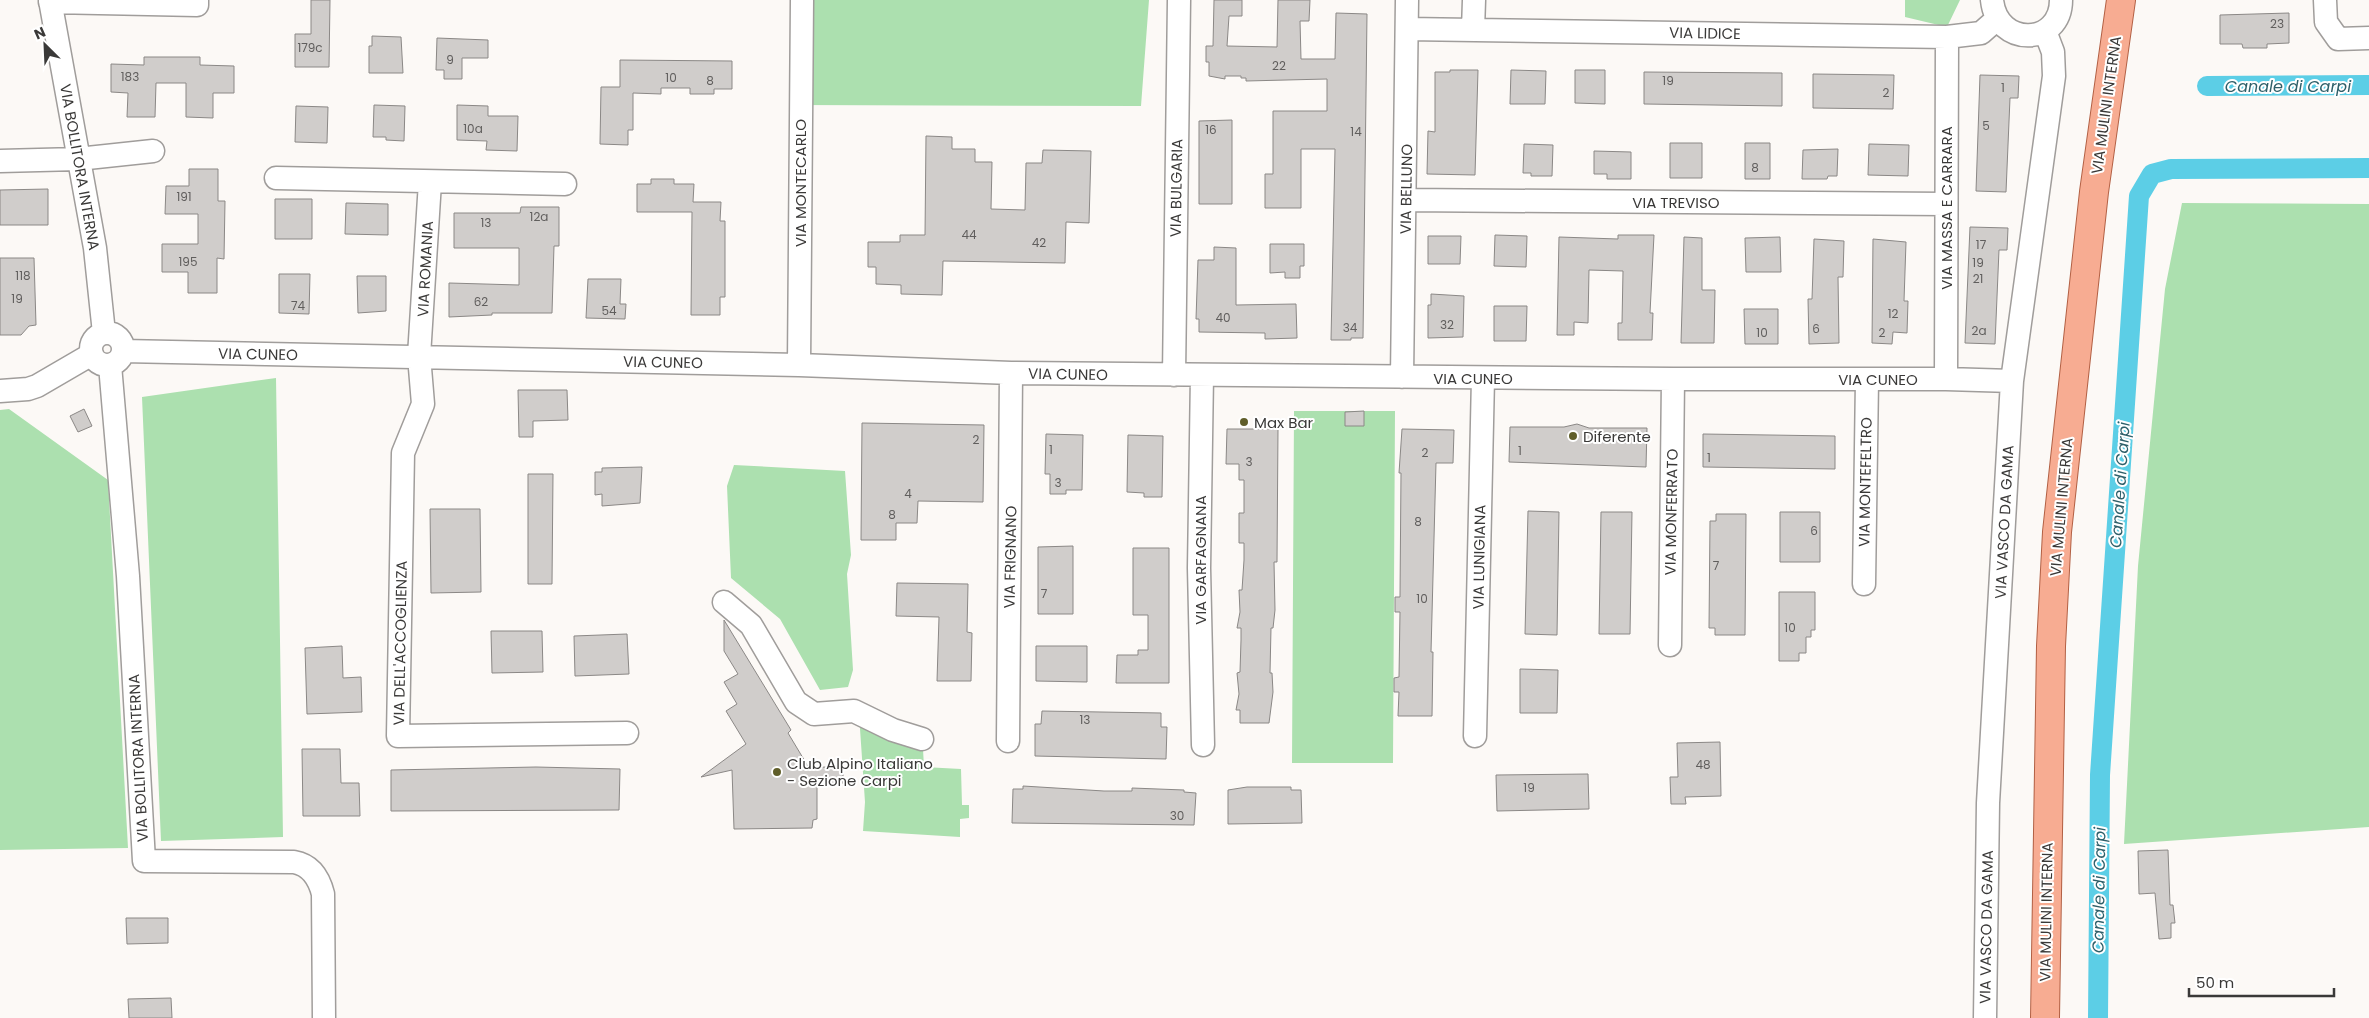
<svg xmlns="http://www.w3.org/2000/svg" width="2369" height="1018" font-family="Poppins,sans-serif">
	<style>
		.green { fill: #ace0af }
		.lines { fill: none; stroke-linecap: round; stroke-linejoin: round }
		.canal { stroke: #5ccee6; stroke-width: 20 }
		.building { fill: #d0cdcb; stroke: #8b8886 }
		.minor-casing { stroke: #a09d9b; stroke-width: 25 }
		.major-casing { stroke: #b26044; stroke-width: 30 }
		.minor { stroke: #fff; stroke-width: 22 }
		.major { stroke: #f7ac92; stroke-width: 28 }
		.poi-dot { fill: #605e2a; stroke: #fff; stroke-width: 2 }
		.labels { text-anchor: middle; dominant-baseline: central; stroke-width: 4; stroke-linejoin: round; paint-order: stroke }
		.number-label { font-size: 12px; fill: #605e5d }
		.street-label { font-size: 15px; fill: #3a3938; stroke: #fff }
		.poi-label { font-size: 15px; fill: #3a3938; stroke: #fff; text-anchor: start }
		.water-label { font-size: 16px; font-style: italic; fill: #2e5f69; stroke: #fff }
	</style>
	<rect width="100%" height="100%" fill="#fcf9f6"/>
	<path class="green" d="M793,0H1149L1141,106L793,105Z
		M1905,0H1960L1947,27L1905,17Z
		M2182,203L2369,204V827L2124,844L2138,566L2165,289Z
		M276,378L283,837L161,841L142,397Z
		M9,409L108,480L128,848L0,850V410Z
		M1294,411H1395L1393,763H1292Z
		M734,465L845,471L851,555L847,574L853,670L848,687L820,690L780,619L731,578L727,486Z
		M859,714L923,749L924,767L961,769L962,805H969V818L960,819V837L863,831L865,802Z"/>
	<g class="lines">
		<path class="canal" d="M2207,86L2369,85
			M2098,1018L2100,775L2139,196L2152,174L2171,169L2369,168"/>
	</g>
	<path class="building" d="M311,0H330L329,67H295V34H311Z
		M1214,0H1242V16H1229L1227,46L1277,47L1278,0H1310L1309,21H1300L1301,59H1335L1336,13L1367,14L1363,338H1351V340H1331L1335,149H1301V208H1265V174H1273V111H1327V79L1246,81V78H1241V76H1225V79L1209,76V62H1206V46H1213Z
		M2289,13V43L2267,44V48H2243L2242,44H2220V15Z
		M372,36L401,37L403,73H369V46H372Z
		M437,38L488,40V58H462V79H444V70H436Z
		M144,57H200V65L234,66V93H213V118L186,117V83H156L155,117H127L128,93L111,92V64L144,65Z
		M620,60L732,61V89H714V94H690V88H661V94L633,93V130H628V145L600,144L601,87H620Z
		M1450,70H1478L1475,175L1427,174L1428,131L1435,132V72H1450Z
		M1511,70L1546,71L1545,104H1510Z
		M1575,70H1605V104L1575,103Z
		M1644,72L1782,73V106L1644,104Z
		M1813,74L1894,75L1893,109L1813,108Z
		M1980,75L2019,76L2018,98H2010L2006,192L1976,191Z
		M374,105L405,106L404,141L386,140V137H373Z
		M457,105L488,106V116H518L517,151L486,150L487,141L457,140Z
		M296,106L328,107L327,143L295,142Z
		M1232,120V204H1199V121Z
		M926,136L952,137V149H975V162H992L991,209L1025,210L1026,163H1042L1043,150L1091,151L1089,223L1066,222L1065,263L943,261L942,295L901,294V285L876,284V267H868V242H900V235H925Z
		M1670,143H1702V178H1670Z
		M1745,143H1770V179H1745Z
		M1524,144L1553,145L1552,176H1531V173H1523Z
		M1869,144L1909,145L1908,176L1868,175Z
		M1838,149L1837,176H1828L1827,179H1802L1803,150Z
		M1594,151L1631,152V179H1607V174H1594Z
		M189,169H218V201H225L224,259L217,258V293H188V272H162V244H198V214H165L166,186H189Z
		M651,179H674V184H694L693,202H721L720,221H725V297H720V315H691L692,212H637V184H651Z
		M48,189V225H0V190Z
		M275,199H312V239H275Z
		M346,203L388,204V235L345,234Z
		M521,207H559V246H554L552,313H492V315L449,317V283L519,285V248H454V213H520Z
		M1970,227L2008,228L2007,250H1999L1995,344L1965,343Z
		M1495,235L1527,236L1526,267L1494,266Z
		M1618,235H1654L1650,313H1653L1652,340H1618V323H1622L1623,271L1589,270L1588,323L1574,322V335H1557L1559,237L1618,239Z
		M1428,236H1461L1460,264H1428Z
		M1684,237L1702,238V290H1715L1714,343H1681Z
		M1780,237L1781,272H1746L1745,238Z
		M1814,239L1844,241L1843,277H1838L1839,343L1809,344L1808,299H1812Z
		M1873,239L1906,242L1904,301H1908L1907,333L1893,332L1892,344L1872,343Z
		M1270,244H1304V266H1300V278H1285V272L1270,273Z
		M1214,247L1236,248V305L1296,304L1297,338L1265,339V333L1199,332V319H1196L1198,260H1214Z
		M0,258H34L36,325L29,326L21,335H0Z
		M279,274H310L309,314L279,313Z
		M357,276H386V311L358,313Z
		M588,279H621L620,304H626L625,319L586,318Z
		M1431,294L1464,296L1463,337L1428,338V305H1431Z
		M1494,306H1527L1526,341H1494Z
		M1744,309H1778V344H1745Z
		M518,390H567L568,420L533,421V437H519Z
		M84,409L92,426L78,432L70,416Z
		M1364,411V426H1345V412Z
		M862,423L984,425L983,502L918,501L917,523H896V540H861Z
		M1577,424L1589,428H1647L1646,467L1509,462L1510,427H1564Z
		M1227,429H1278L1277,562H1274L1275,610L1273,628H1271L1270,673H1272L1273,692L1269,723H1240V710H1236L1239,694L1237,673L1240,672L1241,640V628H1237L1240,612L1239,590H1242L1244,560V543H1239V513H1244V480H1239V464H1226Z
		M1402,429L1454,430L1453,463H1436L1431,652H1433L1432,716H1398L1399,692H1394V678L1399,677L1400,612H1395V597H1400L1401,473H1399Z
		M1046,434L1083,435L1082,490H1066V494H1050V474H1045Z
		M1703,434L1835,436V469L1703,467Z
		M1128,435L1163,436L1162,497H1144V493L1127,492Z
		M642,467L640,503L602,506V494L595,495V472H602V468Z
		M528,474H553L552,584H528Z
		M430,509H480L481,592L431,593Z
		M1528,511L1559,512L1557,635L1525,634Z
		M1601,512H1632L1630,634H1599Z
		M1780,512H1820V562H1780Z
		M1716,514H1746L1745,635H1715V628H1709L1710,521H1716Z
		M1073,546V614H1038V547Z
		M1133,548H1169V683H1116L1117,655H1138V650H1148V615H1133Z
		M897,583L968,584L967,632L972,633L971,681H937L939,617L896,616Z
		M1779,592H1815V630H1811V637H1806V653H1799V661H1779Z
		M724,620L791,730L788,733L809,768L843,766V783L817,784V819L813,820L812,828L734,829L732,770L701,777L746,744L726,711L737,704L724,682L738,674L724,651Z
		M491,631H542L543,672L492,673Z
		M627,634L629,674L575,676L574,636Z
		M342,646L343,678L361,677L362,712L307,714L305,648Z
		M1036,646H1087V682L1036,681Z
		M1520,669L1558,670L1557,713H1520Z
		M1042,711L1161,713V727H1167L1166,759L1035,756V724H1041Z
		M1720,742L1721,796L1685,797L1686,804H1671L1670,777H1678L1677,743Z
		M302,749H340L341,783H359L360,816H303Z
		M536,767L620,769L619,810L391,811V770Z
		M1588,774L1589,809L1497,811L1496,775Z
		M1023,786L1104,791H1132V788L1184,790V792L1196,793L1194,825L1012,823L1013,789H1023Z
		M1247,787H1291V790H1301L1302,823L1228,824V790Z
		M2168,850L2170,905H2173L2175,923H2171V938L2159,939L2155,893L2139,894L2138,851Z
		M126,918H168V943L127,944Z
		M171,998L172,1018H129L128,999Z"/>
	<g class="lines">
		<g class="minor-casing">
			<path id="minor" d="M50,0L95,248L104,333
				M1992,0C1997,48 2061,46 2061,0
				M2325,0L2326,22L2338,39L2369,38
				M50,2L197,5V0
				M1407,29L1947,37L1981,33L1997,19
				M1473,30L1474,0
				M0,161L78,159L153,151
				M276,178L565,184
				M430,182L419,356L423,404L403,453L398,736L627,733
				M1406,200L1946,204
				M91 349a16 16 0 1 1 32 0a16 16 0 1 1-32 0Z
				M123,351L799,365L1011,373L1673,379H1946L2012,381
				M110,365L128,576L144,861L294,862C311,865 319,878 323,894L324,1018
				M799,365L802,0
				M1174,375L1179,0
				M1202,375L1199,568L1203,745
				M1402,377L1407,0
				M1946,379L1947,37
				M0,391L28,389L37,386L92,354
				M1864,584L1867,380
				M724,602L751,625L796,702L814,714L854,711L893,730L922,739
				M1670,645L1673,379
				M1475,736L1483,378
				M1008,741L1011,373
				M1985,1018L1988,803L2012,381L2054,76L2053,52L2045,31"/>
		</g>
		<g class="major-casing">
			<path id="major" d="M2045,1018L2051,646L2057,532L2094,192L2121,0"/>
		</g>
		<use href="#minor" class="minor"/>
		<use href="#major" class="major"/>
	</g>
	<g class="poi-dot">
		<circle cx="1244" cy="422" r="5"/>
		<circle cx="1573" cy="436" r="5"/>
		<circle cx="777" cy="772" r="5"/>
	</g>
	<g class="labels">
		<g class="number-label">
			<text x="2277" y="23">23</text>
			<text x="310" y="47">179c</text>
			<text x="450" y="59">9</text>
			<text x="1279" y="65">22</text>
			<text x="130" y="76">183</text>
			<text x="671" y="77">10</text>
			<text x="710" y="80">8</text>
			<text x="1668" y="80">19</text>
			<text x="2003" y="87">1</text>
			<text x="1886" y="92">2</text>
			<text x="1986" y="125">5</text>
			<text x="473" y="128">10a</text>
			<text x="1211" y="129">16</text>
			<text x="1356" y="131">14</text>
			<text x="1755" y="167">8</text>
			<text x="184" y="196">191</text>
			<text x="539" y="216">12a</text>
			<text x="486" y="222">13</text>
			<text x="969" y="234">44</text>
			<text x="1039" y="242">42</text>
			<text x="1981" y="244">17</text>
			<text x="188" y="261">195</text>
			<text x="1978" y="262">19</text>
			<text x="23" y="275">118</text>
			<text x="1978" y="278">21</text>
			<text x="17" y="298">19</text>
			<text x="481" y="301">62</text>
			<text x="298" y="305">74</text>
			<text x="609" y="310">54</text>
			<text x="1893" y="313">12</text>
			<text x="1223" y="317">40</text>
			<text x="1447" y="324">32</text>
			<text x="1350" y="327">34</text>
			<text x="1816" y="328">6</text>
			<text x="1979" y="330">2a</text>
			<text x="1762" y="332">10</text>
			<text x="1882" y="332">2</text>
			<text x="976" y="439">2</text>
			<text x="1051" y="449">1</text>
			<text x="1520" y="450">1</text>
			<text x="1425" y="452">2</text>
			<text x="1709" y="457">1</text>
			<text x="1249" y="461">3</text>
			<text x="1058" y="482">3</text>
			<text x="908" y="493">4</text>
			<text x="892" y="514">8</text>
			<text x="1418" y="521">8</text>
			<text x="1814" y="530">6</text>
			<text x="1716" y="565">7</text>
			<text x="1044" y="593">7</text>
			<text x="1422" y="598">10</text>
			<text x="1790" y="627">10</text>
			<text x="1085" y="719">13</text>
			<text x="1703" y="764">48</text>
			<text x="1529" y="787">19</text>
			<text x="1177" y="815">30</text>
		</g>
		<g class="street-label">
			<text transform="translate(1705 33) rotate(1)">VIA LIDICE</text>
			<text transform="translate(2106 105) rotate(-82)">VIA MULINI INTERNA</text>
			<text transform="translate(80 167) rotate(80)">VIA BOLLITORA INTERNA</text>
			<text transform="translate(800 183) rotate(-90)">VIA MONTECARLO</text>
			<text transform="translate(1176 188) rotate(-89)">VIA BULGARIA</text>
			<text transform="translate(1406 189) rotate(-89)">VIA BELLUNO</text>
			<text x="1676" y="202">VIA TREVISO</text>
			<text transform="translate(1946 208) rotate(-90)">VIA MASSA E CARRARA</text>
			<text transform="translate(425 269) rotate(-87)">VIA ROMANIA</text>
			<text transform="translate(258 354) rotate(1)">VIA CUNEO</text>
			<text transform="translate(663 362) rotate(1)">VIA CUNEO</text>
			<text transform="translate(1068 374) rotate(1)">VIA CUNEO</text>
			<text x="1473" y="378">VIA CUNEO</text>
			<text x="1878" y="379">VIA CUNEO</text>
			<text transform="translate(1865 482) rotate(-89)">VIA MONTEFELTRO</text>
			<text transform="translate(2061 507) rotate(-85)">VIA MULINI INTERNA</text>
			<text transform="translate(1671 512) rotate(-89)">VIA MONFERRATO</text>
			<text transform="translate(2004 522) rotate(-87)">VIA VASCO DA GAMA</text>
			<text transform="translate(1010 557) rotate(-89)">VIA FRIGNANO</text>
			<text transform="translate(1479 557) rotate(-89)">VIA LUNIGIANA</text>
			<text transform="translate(1200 560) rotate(-90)">VIA GARFAGNANA</text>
			<text transform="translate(400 643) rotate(-89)">VIA DELL'ACCOGLIENZA</text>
			<text transform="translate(138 758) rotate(-93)">VIA BOLLITORA INTERNA</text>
			<text transform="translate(2046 912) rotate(-89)">VIA MULINI INTERNA</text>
			<text transform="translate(1986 927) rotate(-89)">VIA VASCO DA GAMA</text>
		</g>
		<g class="poi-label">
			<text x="1254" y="422">Max Bar</text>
			<text x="1583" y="436">Diferente</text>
			<text x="787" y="763">Club Alpino Italiano<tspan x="787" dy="17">- Sezione Carpi</tspan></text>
		</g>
		<g class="water-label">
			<text x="2288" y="86">Canale di Carpi</text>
			<text transform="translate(2120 485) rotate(-86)">Canale di Carpi</text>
			<text transform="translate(2099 890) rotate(-89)">Canale di Carpi</text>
		</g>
	</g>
	<g transform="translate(45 45) rotate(336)" stroke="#ffffff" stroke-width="4" paint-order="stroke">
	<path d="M0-4L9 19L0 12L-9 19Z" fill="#3a3938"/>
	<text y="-8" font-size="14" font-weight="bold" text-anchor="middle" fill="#3a3938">N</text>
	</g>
	<path d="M2189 988v8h145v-8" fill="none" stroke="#3a3938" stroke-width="2.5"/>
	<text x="2196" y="988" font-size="15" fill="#3a3938" stroke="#ffffff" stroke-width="4" paint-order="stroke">50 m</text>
</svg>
